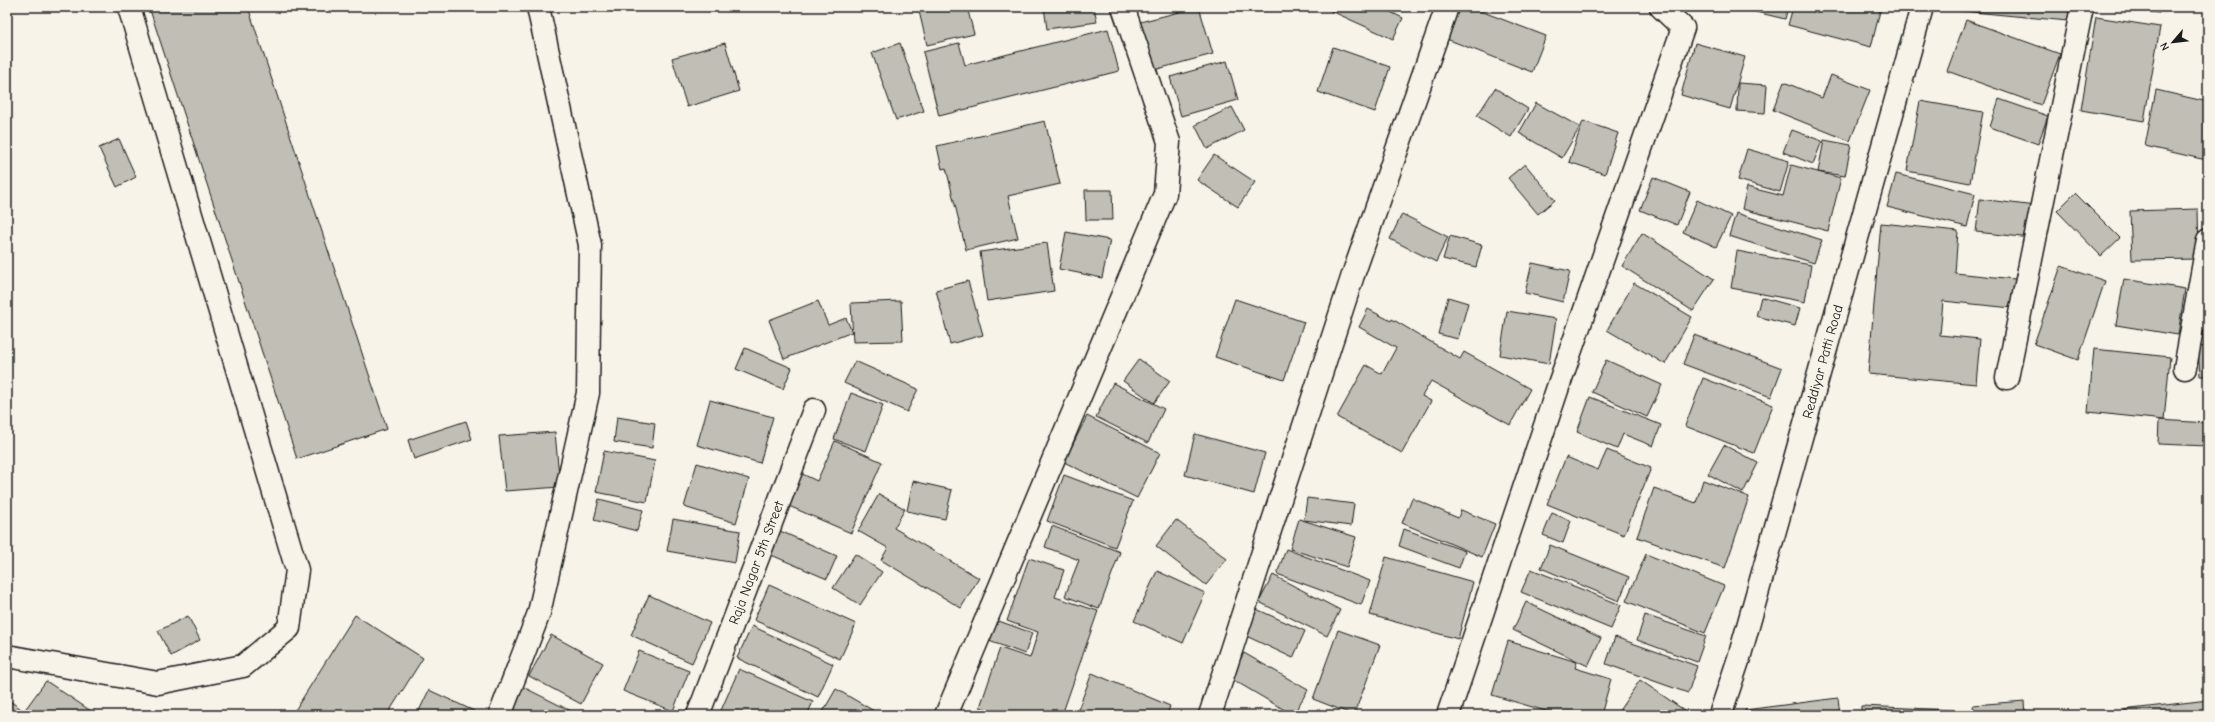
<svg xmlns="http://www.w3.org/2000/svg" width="2215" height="722" font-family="'Comic Neue',sans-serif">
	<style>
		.building { fill: #c0beb5; stroke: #1c1c1c }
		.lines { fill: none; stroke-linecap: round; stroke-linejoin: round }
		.minor-casing { stroke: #1c1c1c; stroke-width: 25 }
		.tertiary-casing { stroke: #1c1c1c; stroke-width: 25 }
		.minor { stroke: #f7f3e8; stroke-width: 22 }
		.tertiary { stroke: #f7f3e8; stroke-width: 22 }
		.labels { text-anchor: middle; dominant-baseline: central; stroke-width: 3; stroke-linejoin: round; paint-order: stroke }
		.street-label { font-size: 14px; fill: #1c1c1c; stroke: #f7f3e8 }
	</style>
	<rect width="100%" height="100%" fill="#f7f3e8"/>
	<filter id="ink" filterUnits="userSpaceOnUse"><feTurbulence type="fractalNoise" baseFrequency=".025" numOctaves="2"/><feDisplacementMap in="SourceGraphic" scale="8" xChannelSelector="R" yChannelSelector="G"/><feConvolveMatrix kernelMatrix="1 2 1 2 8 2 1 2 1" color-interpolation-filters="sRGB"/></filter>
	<g filter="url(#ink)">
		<path class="building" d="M149,7H248L387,429L297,459Z
			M918,7H967L974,34L927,45Z
			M1044,7H1094L1097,22L1047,29Z
			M1199,7L1213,54L1154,70L1140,22Z
			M1330,7H1380L1403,18L1393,39L1329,10Z
			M1456,7H1470L1546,36L1532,72L1444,38Z
			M1735,7H1788L1785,19Z
			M1793,7H1835L1846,10L1847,7H1881L1871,47L1788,25Z
			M1952,7H2069L2068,21L1952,10Z
			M2115,7H2160L2159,13Z
			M2096,17L2160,27L2144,121L2081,110Z
			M1966,20L2060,54L2041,105L1947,71Z
			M1108,29L1119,71L939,116L923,52L959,43L965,65Z
			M725,43L739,91L687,107L672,58Z
			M900,43L924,111L896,120L872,53Z
			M1695,43L1745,57L1730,109L1681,95Z
			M1333,47L1390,67L1375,112L1318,92Z
			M1227,61L1238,100L1181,116L1170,77Z
			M1831,75L1870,90L1850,141L1773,110L1784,82L1822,98Z
			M1738,83L1767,85L1765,113L1737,111Z
			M1495,88L1528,109L1511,137L1477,116Z
			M2156,90L2208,102V150L2206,160L2145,146Z
			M1999,99L2048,116L2038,144L1990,127Z
			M1920,101L1983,112L1970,183L1907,171Z
			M1536,103L1580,127L1562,158L1519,133Z
			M1232,107L1244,130L1207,149L1195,125Z
			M1045,121L1060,184L1008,196L1018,238L966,250L946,168L942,169L937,146Z
			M1583,121L1618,133L1605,174L1569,162Z
			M1792,130L1822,141L1813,164L1783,152Z
			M119,139L136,177L117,187L99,148Z
			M1824,140L1851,145L1845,176L1818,172Z
			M1747,149L1789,161L1780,192L1738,180Z
			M1214,155L1255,182L1238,207L1197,180Z
			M1525,164L1555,200L1538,214L1508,178Z
			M1791,165L1841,178L1828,231L1742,209L1747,187L1783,196Z
			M1896,174L1975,194L1967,227L1887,207Z
			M1653,177L1690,192L1677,225L1640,210Z
			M1085,190H1112L1113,220H1086Z
			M2075,193L2120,238L2101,256L2057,211Z
			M1980,199L2035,206L2031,238L1976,232Z
			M1697,200L1731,216L1716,247L1683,232Z
			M2198,209L2199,259L2132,260L2130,211Z
			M1736,213L1822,240L1814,263L1729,236Z
			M1402,214L1448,237L1436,262L1390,239Z
			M1881,223L1958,231L1955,273L2015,279L2012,308L1943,301L1940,335L1980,339L1976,384L1868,374Z
			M1066,232L1110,240L1102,278L1059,269Z
			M1642,233L1714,279L1693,311L1622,266Z
			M1450,236L1482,245L1476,267L1443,259Z
			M1047,243L1054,291L987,301L980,252Z
			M1737,251L1811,265L1805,302L1731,288Z
			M1532,263L1570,271L1563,302L1525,293Z
			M2061,266L2105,281L2078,360L2034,344Z
			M2124,279L2185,289L2178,335L2116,325Z
			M968,281L983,335L950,344L936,290Z
			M1634,283L1692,317L1665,364L1607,330Z
			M1448,297L1468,303L1458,339L1438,334Z
			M1761,297L1800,308L1795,326L1756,316Z
			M1235,299L1304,322L1284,380L1215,357Z
			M818,301L828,325L846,318L852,332L784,359L769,320Z
			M901,301L903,341L853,342L851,303Z
			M1368,309L1391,321L1392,319L1460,359L1464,352L1530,389L1510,425L1431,381L1422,396L1431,401L1402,453L1337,417L1366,365L1382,374L1396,348L1359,327Z
			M1507,311L1556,319L1549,364L1500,355Z
			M1694,335L1782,368L1771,397L1683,364Z
			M2208,346V376H2200L2198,347Z
			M745,348L792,368L783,389L736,369Z
			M2094,349L2170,357L2164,420L2088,412Z
			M1139,359L1170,381L1154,403L1123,381Z
			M1606,360L1662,385L1647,417L1592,392Z
			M855,361L918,389L907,412L844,383Z
			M1703,378L1773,405L1754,453L1685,426Z
			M1113,383L1164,409L1148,443L1096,417Z
			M851,393L883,405L866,451L834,439Z
			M1590,397L1661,425L1653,446L1623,434L1617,449L1577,432Z
			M710,400L773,417L760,463L697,445Z
			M1087,416L1160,453L1137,498L1064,462Z
			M617,417L655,423L652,448L614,442Z
			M2159,420L2208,423V446L2158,444Z
			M466,421L472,439L414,459L408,440Z
			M555,432L560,487L505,491L499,436Z
			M1195,434L1265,453L1254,494L1185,475Z
			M835,441L882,462L851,533L782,503L796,471L817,481Z
			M1724,445L1758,463L1743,493L1708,474Z
			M1607,450L1651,468L1624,535L1547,504L1566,457L1598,470Z
			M604,451L655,461L647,502L596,492Z
			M697,463L749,479L736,523L684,507Z
			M1064,475L1133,501L1115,547L1047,521Z
			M1703,480L1749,497L1725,568L1637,537L1654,488L1696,503Z
			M913,481L952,490L945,519L907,511Z
			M879,494L905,509L894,528L979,578L961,608L881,560L888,548L858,531Z
			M1307,498L1354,504L1351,526L1304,520Z
			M1412,498L1458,518L1461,510L1495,524L1482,557L1402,523Z
			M599,499L643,510L637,531L594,520Z
			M1552,513L1571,521L1563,543L1543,535Z
			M673,519L740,531L735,563L667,551Z
			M1299,519L1356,537L1347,567L1290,549Z
			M1176,520L1227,559L1206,585L1156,546Z
			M1052,526L1120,552L1099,609L1065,596L1079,560L1045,547Z
			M1404,529L1465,551L1459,568L1399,546Z
			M780,531L837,556L827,579L769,554Z
			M1550,545L1629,577L1619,601L1541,568Z
			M1286,549L1370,581L1361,605L1277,574Z
			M855,554L882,572L860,605L833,588Z
			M1646,554L1724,586L1705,633L1626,601Z
			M1386,557L1473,582L1458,639L1370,615Z
			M1029,558L1064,570L1055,597L1098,611L1062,715H1002L980,707L1000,648L1030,658L1038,632L1007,621Z
			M1531,569L1621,605L1611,629L1521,592Z
			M1157,571L1205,593L1183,643L1134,621Z
			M1273,575L1340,610L1327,636L1259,602Z
			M769,585L856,624L840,659L754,620Z
			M649,595L710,623L692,663L631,635Z
			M1526,602L1601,638L1588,666L1513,630Z
			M1254,608L1305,631L1293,658L1242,634Z
			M355,615L423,658L387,715H292Z
			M1645,615L1706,636L1697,662L1637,640Z
			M188,616L200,640L171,656L158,631Z
			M996,620L1032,633L1025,654L989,641Z
			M752,626L833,664L818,697L737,658Z
			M1338,630L1380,645L1354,715L1313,699Z
			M551,635L603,663L581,704L529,676Z
			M1615,637L1697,666L1688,693L1606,664Z
			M1508,641L1577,662L1575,668L1611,679L1601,715H1559L1492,695Z
			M639,651L689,671L673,711L623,691Z
			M1244,653L1308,690L1293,715L1230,678Z
			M739,669L813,702L807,715H719Z
			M1092,673L1170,706L1167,715H1076Z
			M1640,680L1684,710L1680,715H1616Z
			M46,681L97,715H7V699L24,711Z
			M523,687L579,715H509Z
			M836,689L881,715H821Z
			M429,690L474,711L473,715H417Z
			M1838,698L1840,715H1745V710Z
			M2208,700V715H2123V710Z
			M2025,701L2026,715H1974L1973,705Z
			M1861,706L1954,710V715H1861Z"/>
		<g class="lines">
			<g class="minor-casing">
				<g id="minor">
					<path d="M2185,368L2208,240"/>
					<path d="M2007,378L2082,7"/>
					<path d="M7,656L158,683L243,666L289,628L297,570L129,7"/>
					<path d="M500,715L539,613L588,393L590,245L538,7"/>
					<path id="s1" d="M698,715L814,410"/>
					<path d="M946,715L1165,194L1169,142L1123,7"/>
					<path d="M1210,715L1353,275L1447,7"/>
					<path d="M1448,715L1557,390L1683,28L1661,7"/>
				</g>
			</g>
			<g class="tertiary-casing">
				<g id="tertiary">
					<path id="s2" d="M1720,715L1739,658L1922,7"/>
				</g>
			</g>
			<use href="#minor" class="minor"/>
			<use href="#tertiary" class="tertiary"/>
		</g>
	</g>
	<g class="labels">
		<g class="street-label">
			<text stroke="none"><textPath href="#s2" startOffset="368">Reddiyar Patti Road</textPath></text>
			<text stroke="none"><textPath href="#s1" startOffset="163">Raja Nagar 5th Street</textPath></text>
		</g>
	</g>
	<rect width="2215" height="722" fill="none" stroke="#f7f3e8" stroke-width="24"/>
	<rect x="12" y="12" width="2191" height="698" fill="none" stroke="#1c1c1c" stroke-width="1.5" filter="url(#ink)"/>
	<g transform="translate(2173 42) rotate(242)" stroke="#f7f3e8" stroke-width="3" paint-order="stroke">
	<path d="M0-3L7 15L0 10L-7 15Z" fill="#1c1c1c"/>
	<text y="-6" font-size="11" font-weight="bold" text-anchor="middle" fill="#1c1c1c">N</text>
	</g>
</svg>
